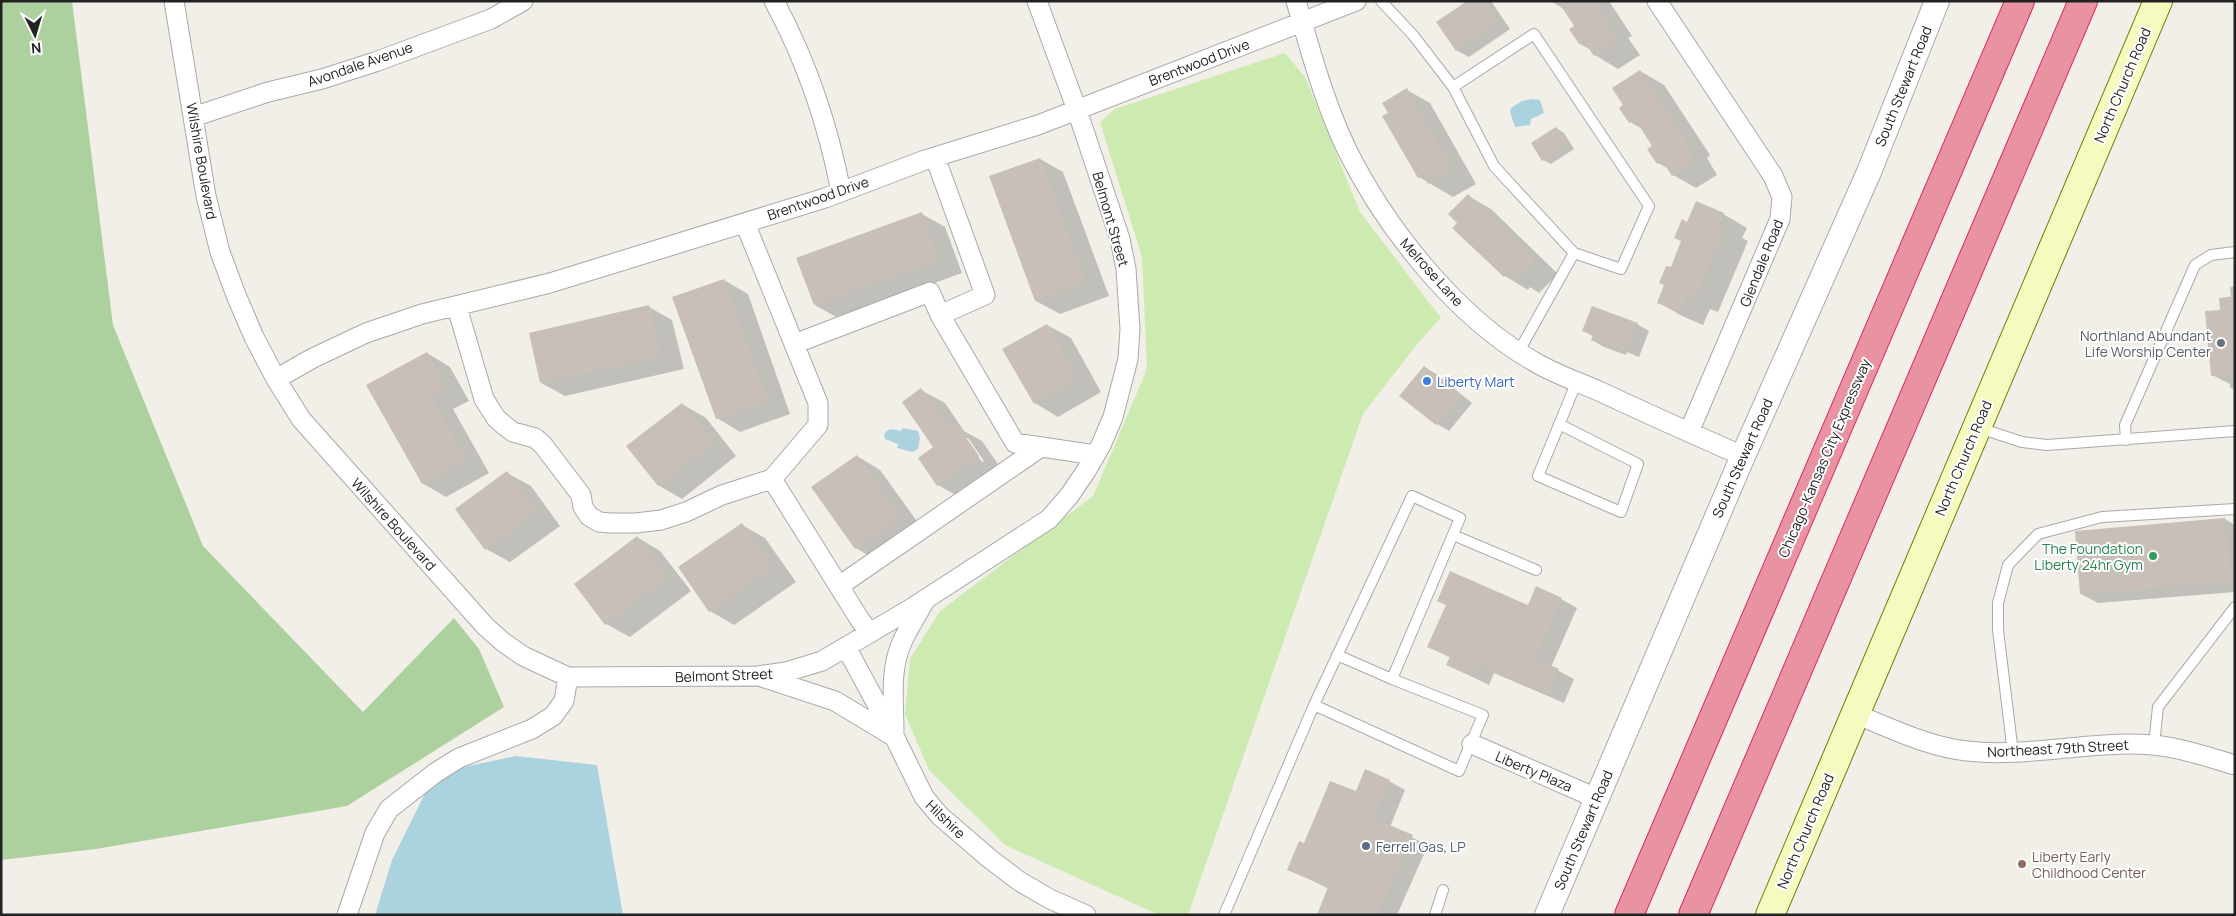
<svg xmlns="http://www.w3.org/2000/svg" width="2236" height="916" font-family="Manrope,sans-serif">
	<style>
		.grass { fill: #cdebb0 }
		.forest { fill: #add19e }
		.water { fill: #aad3df }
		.shadow { fill: #0003; fill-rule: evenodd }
		.building { fill: #c7bfb8 }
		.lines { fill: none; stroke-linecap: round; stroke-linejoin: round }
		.service-casing { stroke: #a9a9a9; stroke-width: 12 }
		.minor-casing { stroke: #a9a9a9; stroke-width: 21 }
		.tertiary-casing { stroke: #a9a9a9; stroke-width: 26 }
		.secondary-casing { stroke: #707d05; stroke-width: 30 }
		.motorway-casing { stroke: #dc2a67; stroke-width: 30 }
		.service { stroke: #fff; stroke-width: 10 }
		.minor { stroke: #fff; stroke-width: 19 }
		.tertiary { stroke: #fff; stroke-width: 24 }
		.secondary { stroke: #f7fabf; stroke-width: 28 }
		.motorway { stroke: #e892a2; stroke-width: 28 }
		.worship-dot { fill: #6b7280; stroke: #fff; stroke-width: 2 }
		.shop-dot { fill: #3f7fe0; stroke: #fff; stroke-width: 2 }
		.leisure-dot { fill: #2e9e5b; stroke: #fff; stroke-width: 2 }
		.service-dot { fill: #5c6f8a; stroke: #fff; stroke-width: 2 }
		.education-dot { fill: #8d6e63; stroke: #fff; stroke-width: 2 }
		.labels { text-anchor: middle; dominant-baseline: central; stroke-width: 4; stroke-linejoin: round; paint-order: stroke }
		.street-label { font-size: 14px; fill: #222; stroke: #fff }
		.worship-label { font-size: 14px; fill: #5b616d; stroke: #fff; text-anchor: end }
		.shop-label { font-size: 14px; fill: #366cbe; stroke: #fff; text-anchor: start }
		.leisure-label { font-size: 14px; fill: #27864d; stroke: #fff; text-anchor: end }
		.service-label { font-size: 14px; fill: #4e5e75; stroke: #fff; text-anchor: start }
		.education-label { font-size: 14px; fill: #785e54; stroke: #fff; text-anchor: start }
	</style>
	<rect width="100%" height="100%" fill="#f2efe9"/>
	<path class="grass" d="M1285,53L1305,77L1360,212L1441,318L1418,343L1363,414L1188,915H1159L1005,845L929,770L905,714L910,659L940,611L1093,496L1147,369L1142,257L1100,122L1115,109Z"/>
	<path class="forest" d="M1,1H72L113,325L203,546L363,712L454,618L479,649L504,707L347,806L96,849L1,860Z"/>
	<path class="water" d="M1531,99L1540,100L1544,113L1531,119L1530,125L1515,127L1510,112L1511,108L1522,101Z
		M903,428L918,431L920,438L918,449L912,452L897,448L898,444L885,439L884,435C888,427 894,429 901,431Z
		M516,756L597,765L623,915H375L392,860L435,773Z"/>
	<path class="shadow" d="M1470,1H1491L1510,29L1469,57L1456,50Z
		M1551,1H1609L1632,36L1628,38L1640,55L1618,69L1595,55L1591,50L1580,44L1571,30L1576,27L1565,10Z
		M1640,71L1664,85L1710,155L1707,158L1717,175L1696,188L1673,175L1669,169L1658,163L1653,146L1642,129L1630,122L1625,106Z
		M1407,90L1430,103L1476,184L1453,197L1419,177L1389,113Z
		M1556,128L1564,133L1574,149L1551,164L1543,160Z
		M1040,159L1063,172L1109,296L1060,314L1036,301L991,177Z
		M1468,196L1491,209L1558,274L1539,293L1530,287L1528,290L1505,276L1454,228L1458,223Z
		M922,214L945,227L962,273L838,318L815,305Z
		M1723,214L1747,228L1742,238L1748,241L1718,312L1710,309L1703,325L1682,316L1658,302L1671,268Z
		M724,280L748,294L790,414L740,432L717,418Z
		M2235,286V390L2230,387V384L2212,375L2222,311L2231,298L2230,287Z
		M649,307L672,320L684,369L565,396L541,383Z
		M1637,324L1649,331L1639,357L1627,352L1626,355L1604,347L1592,340L1594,337L1584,331Z
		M1047,325L1071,338L1101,392L1058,417L1035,403Z
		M427,353L450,367L469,401L453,409L489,473L446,497L422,483Z
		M1424,367L1436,374L1472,403L1449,431L1437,424L1401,395Z
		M921,390L945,403L964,431L982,441L1002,470L961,498L938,485L935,447ZM965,438H968L984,461L982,462Z
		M682,404L706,418L736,456L682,499L658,485Z
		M857,456L880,470L924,531L879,562L856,548Z
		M507,473L531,486L560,526L510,562L486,549Z
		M2225,519L2235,525V592L2098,603L2081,594Z
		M742,525L765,538L796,582L734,625L710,611L680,568Z
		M637,537L660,551L691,591L630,637L606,624Z
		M1561,599L1577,608L1551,667L1574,679L1564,703L1494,673L1489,685L1448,665L1451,658L1429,646L1528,607Z
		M1389,781L1405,790L1390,827L1428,845L1397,915H1318L1329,889L1289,869L1304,844L1356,793Z"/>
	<path class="building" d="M1467,1H1485L1499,21L1456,51L1436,22Z
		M1558,1H1595L1609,22L1606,25L1617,41L1594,56L1584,41L1579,44L1569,29L1574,26Z
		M1640,70L1687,142L1684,144L1695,161L1672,176L1662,160L1657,164L1647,149L1652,146L1635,119L1629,123L1619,108L1623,105L1612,88Z
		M1407,88L1453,170L1428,184L1423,175L1418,178L1382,116L1388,113L1382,103Z
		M1556,127L1567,144L1542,161L1531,143Z
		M1040,158L1086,282L1035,301L989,176Z
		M1468,194L1535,260L1515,280L1508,273L1504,277L1452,228L1457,223L1448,214Z
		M1696,201L1724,213L1719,224L1725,227L1695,300L1686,296L1680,312L1657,303L1664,285L1659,283L1666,266L1671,267L1681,241L1674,238L1682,219L1687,222Z
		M922,212L939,260L814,305L796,258Z
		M724,279L768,401L716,419L672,297Z
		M2235,296V373L2211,376L2205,311L2220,310L2219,298Z
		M649,305L661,356L540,383L529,333Z
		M1592,306L1638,323L1627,351L1615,346L1614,349L1591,340L1593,335L1582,331Z
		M1047,324L1079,379L1034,404L1002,349Z
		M427,352L446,387L431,396L466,460L422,484L366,385Z
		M1424,366L1461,396L1436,425L1399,396Z
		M921,388L952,430L958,426L979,456L937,486L918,458L933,447L902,402Z
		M682,403L714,443L658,486L626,446Z
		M857,455L901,517L855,549L811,487Z
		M507,471L537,512L485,550L455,509Z
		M2225,518L2231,582L2080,594L2075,531Z
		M742,523L773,568L709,612L678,567Z
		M637,536L668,577L605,625L574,584Z
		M1450,571L1528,605L1536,586L1562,598L1535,658L1559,669L1548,695L1478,665L1473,677L1446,665L1450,657L1427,647L1446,605L1437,601Z
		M1365,769L1390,780L1373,818L1413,835L1377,915H1317L1328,887L1287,870L1299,841L1304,843L1330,781L1356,791Z"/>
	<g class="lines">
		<g class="service-casing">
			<path id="service" d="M1381,1L1413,35L1453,87
				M1519,351L1574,253L1621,269L1649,206L1534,34L1453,87L1494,166L1574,253
				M1559,424L1638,464L1621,512L1538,476L1577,381
				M1979,428L2022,442L2047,445L2235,431
				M2126,440L2125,425L2195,265L2211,255L2235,252
				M1453,535L1536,570
				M1314,705L1412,496L1460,518L1392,679
				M2154,745L2158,707L2235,607
				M2013,753L1998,630V603L2008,565L2038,534L2102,517L2235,509
				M1224,915L1314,705L1459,771L1483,715L1392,679L1337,655
				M1435,915L1443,890"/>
		</g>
		<g class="minor-casing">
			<path id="minor" d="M174,1L206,196L220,252L236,295L254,337L276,379L301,419L485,626L503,642L523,656L568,677L758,676L786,672L822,661L912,608L1049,519L1069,496L1086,471L1101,445L1113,417L1128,359L1130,329L1126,269L1120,239L1077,110L1037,1
				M774,1C807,62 828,124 841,192
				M1296,1C1310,50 1324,101 1346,148C1385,227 1455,316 1533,361C1554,374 1579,382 1601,392C1648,414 1695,435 1743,456
				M1657,1L1773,176L1782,197L1780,219L1689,432
				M193,117L268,92L322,79L375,62L491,19L523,1
				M457,307L484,399L496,418L504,425L513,432L535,438L543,445L581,495L583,507L589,516L599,522L610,523H636L661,520L686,512L722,495L772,479L818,425V403L745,223
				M940,315L1015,443L1095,455
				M794,344L930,292L940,315L985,295L935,157
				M276,379L313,358L366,333L422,314L550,283L825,198L925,160L1038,125L1356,1
				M772,479L860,620L870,633
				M839,586L1041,447
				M846,647L894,736L924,797L940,816L990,859L1019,881L1050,899L1086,915
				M762,677L835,701L893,736
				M1855,714C1891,728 1928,747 1967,751C2029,758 2091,740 2153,745C2182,748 2208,757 2235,765
				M894,732C894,701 889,669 903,640C909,627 917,615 924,602
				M1472,744L1596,798
				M347,915L375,833L389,809L435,773L459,758L532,729L553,716L564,701L568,677"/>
		</g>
		<g class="tertiary-casing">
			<path id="tertiary" d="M1547,915L1743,456L1869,172L1937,1"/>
		</g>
		<g class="secondary-casing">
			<path id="secondary" d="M1770,915L2158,1"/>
		</g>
		<g class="motorway-casing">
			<path id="motorway" d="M1629,915L2020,1
				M1693,915L2083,1"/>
		</g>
		<use href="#service" class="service"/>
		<use href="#minor" class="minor"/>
		<use href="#tertiary" class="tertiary"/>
		<use href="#secondary" class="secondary"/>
		<use href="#motorway" class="motorway"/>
	</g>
	<circle class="worship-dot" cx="2221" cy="343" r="5"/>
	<circle class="shop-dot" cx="1427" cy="381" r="5"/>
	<circle class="leisure-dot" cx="2153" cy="556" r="5"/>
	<circle class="service-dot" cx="1366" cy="846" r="5"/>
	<circle class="education-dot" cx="2022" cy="864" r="5"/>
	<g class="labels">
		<g class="street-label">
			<text transform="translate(1199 62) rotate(-21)">Brentwood Drive</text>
			<text transform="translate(360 64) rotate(-19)">Avondale Avenue</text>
			<text transform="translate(2122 85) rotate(-67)">North Church Road</text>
			<text transform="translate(1903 86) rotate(-68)">South Stewart Road</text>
			<text transform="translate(202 161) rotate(80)">Wilshire Boulevard</text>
			<text transform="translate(818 198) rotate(-19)">Brentwood Drive</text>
			<text transform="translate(1111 219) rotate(74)">Belmont Street</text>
			<text transform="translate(1761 263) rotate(-68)">Glendale Road</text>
			<text transform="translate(1432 272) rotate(48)">Melrose Lane</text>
			<text transform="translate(1742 458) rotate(-66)">South Stewart Road</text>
			<text transform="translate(1824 458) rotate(-67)">Chicago-Kansas City Expressway</text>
			<text transform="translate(1963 458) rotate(-67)">North Church Road</text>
			<text transform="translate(394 524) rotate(48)">Wilshire Boulevard</text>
			<text transform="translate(724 675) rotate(-2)">Belmont Street</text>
			<text transform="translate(2058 748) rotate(-3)">Northeast 79th Street</text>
			<text transform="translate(1534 771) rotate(23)">Liberty Plaza</text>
			<text transform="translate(946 819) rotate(44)">Hilshire</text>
			<text transform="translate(1583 830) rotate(-67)">South Stewart Road</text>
			<text transform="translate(1805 831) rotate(-67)">North Church Road</text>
		</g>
		<g class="worship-label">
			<text x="2211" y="335">Northland Abundant<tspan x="2211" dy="16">Life Worship Center</tspan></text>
		</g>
		<g class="shop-label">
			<text x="1437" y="381">Liberty Mart</text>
		</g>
		<g class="leisure-label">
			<text x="2143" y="548">The Foundation<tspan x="2143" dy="16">Liberty 24hr Gym</tspan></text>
		</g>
		<g class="service-label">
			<text x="1376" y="846">Ferrell Gas, LP</text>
		</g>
		<g class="education-label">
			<text x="2032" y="856">Liberty Early<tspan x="2032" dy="16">Childhood Center</tspan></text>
		</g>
	</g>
	<rect width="2236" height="916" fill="none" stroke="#222222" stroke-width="5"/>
	<g transform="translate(35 35) rotate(175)" stroke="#ffffff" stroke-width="4" paint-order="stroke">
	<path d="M0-4L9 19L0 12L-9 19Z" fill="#222222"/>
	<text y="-8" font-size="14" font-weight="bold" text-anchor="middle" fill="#222222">N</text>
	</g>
</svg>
